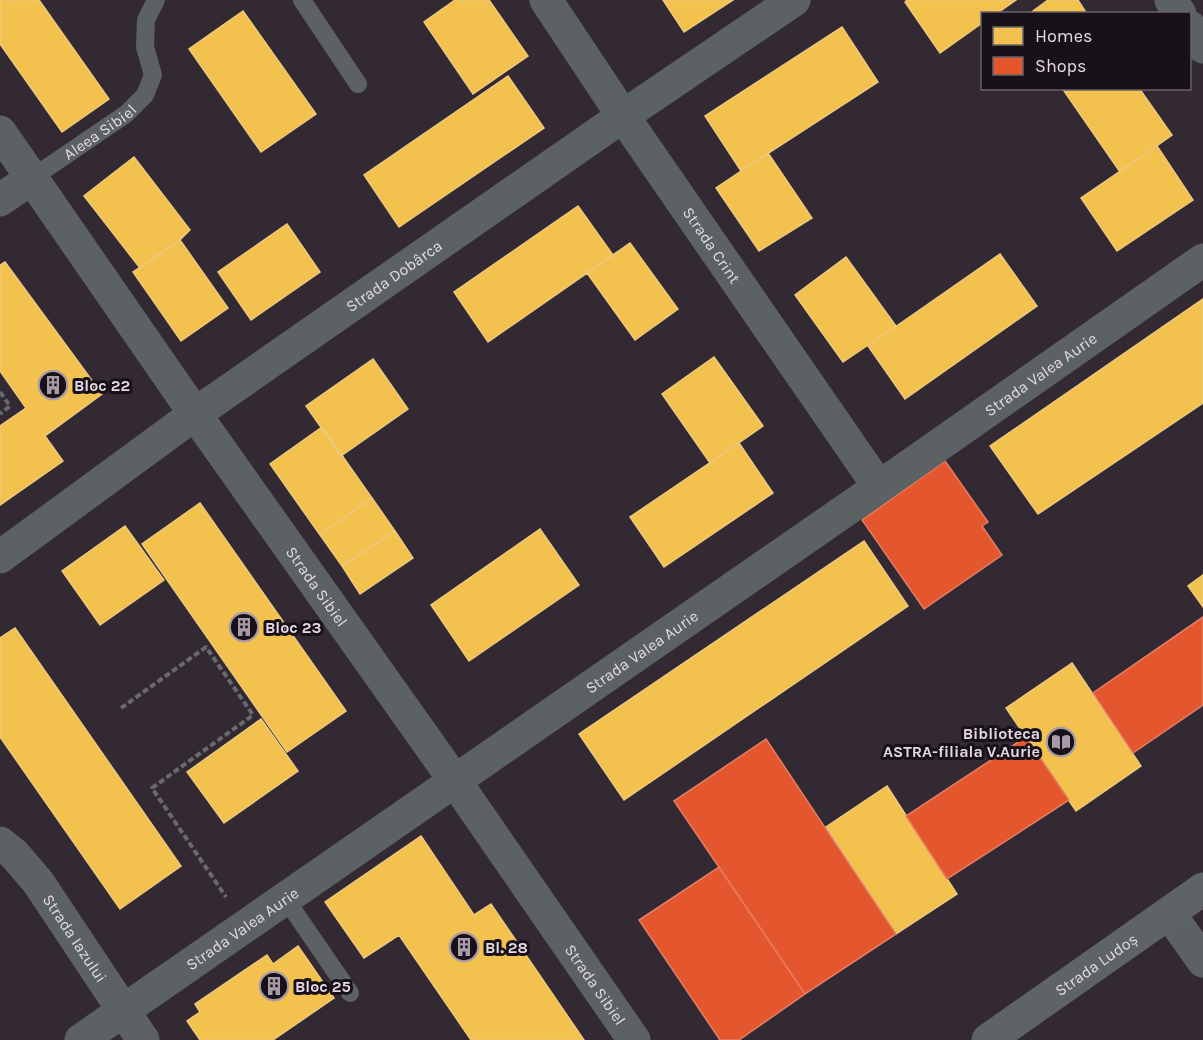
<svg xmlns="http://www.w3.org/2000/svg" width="1203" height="1040" font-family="Karla,sans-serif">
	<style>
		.homes { fill: #f2c14e; stroke: #eec87b; stroke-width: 1.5 }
		.shops { fill: #e4572e; stroke: #e47e65; stroke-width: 1.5 }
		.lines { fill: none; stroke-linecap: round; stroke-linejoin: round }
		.path { stroke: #686a6e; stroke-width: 4; stroke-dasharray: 6 3; stroke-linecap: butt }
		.lane { stroke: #5c6263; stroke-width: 18 }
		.street { stroke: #5c6263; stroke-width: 33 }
		.secondary { stroke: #5e6466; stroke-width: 33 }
		.labels { text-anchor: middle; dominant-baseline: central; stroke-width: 6; stroke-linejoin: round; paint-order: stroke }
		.street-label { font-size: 16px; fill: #e4d9e5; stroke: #191119 }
		.poi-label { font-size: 16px; font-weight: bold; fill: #e4d9e5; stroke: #191119; text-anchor: start }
	</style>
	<rect width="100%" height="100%" fill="#322933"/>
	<path class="homes" d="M0,0H39L109,99L62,132L0,44Z
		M455,0H489L528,56L473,94L424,22Z
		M663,0H733L684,32Z
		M907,0H1016L996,14H982V23L940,53L905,2Z
		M1048,0H1078L1087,14H1029Z
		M243,11L316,114L261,152L189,49Z
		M842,27L878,82L741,171L705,116Z
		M508,76L544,128L399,227L364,175Z
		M1062,88H1139L1172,135L1120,172Z
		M1157,146L1193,200L1117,251L1081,198Z
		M768,153L812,218L759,251L716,188Z
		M134,157L190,230L180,240L140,268L84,196Z
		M578,206L613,255L488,342L454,292Z
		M287,224L320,272L251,320L218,272Z
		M180,240L228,308L181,341L133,272Z
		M630,243L678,309L635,340L587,273Z
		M1000,254L1037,306L905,399L868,346Z
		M846,257L896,326L843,362L795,295Z
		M5,262L102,394L45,436L63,461L0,505V426L26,408L0,371V265Z
		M1203,299V403L1038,514L990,446Z
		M714,357L763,426L710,463L662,394Z
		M373,359L408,409L341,456L306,406Z
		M322,427L372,498L320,535L270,464Z
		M739,443L773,493L664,567L630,517Z
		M372,498L395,531L342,566L320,535Z
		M200,503L346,711L287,752L142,544Z
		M125,526L164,580L100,625L62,571Z
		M540,529L579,585L469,661L431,605Z
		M395,531L413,558L360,594L342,566Z
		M864,541L908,606L624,800L579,734Z
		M1203,575V607L1188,586Z
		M15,628L181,866L120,909L0,737V638Z
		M1072,663L1141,766L1076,811L1006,708Z
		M261,719L298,771L224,823L187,772Z
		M887,786L957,894L896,934L826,827Z
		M421,836L474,915L491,904L584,1040H471L399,935L364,958L325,902Z
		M298,946L334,998L273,1040H200L187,1021L200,1012L195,1004L267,955L273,964Z"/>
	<path class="shops" d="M945,461L988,522L982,526L1002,555L924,609L862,520Z
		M1203,617V705L1133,753L1093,693Z
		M1026,737L1069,800L947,879L906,816Z
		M766,739L896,934L805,994L674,801Z
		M719,867L805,994L739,1040H720L639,920Z"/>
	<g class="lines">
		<path class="path" d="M0,392L10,406L0,414
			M121,708L206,647L253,715L152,788L226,897"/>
		<g class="lane">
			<path d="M302,0L358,84"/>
			<path id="s1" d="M32,178L126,114L145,95L153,75L145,47L146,20L156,0"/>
			<path d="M285,898L350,993"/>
		</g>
		<g class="street">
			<path id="s2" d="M546,0L623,116L879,487"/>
			<path d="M1171,0L1180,14"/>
			<path d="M1190,27L1203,47"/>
			<path id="s3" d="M0,132L195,414L455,781L634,1040"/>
			<path d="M0,200L32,178"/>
			<path id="s4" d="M0,557L195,414L623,116L794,0"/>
			<path id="s5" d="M0,843L14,854L38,882L143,1040"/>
			<path d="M1169,913L1203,961"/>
			<path id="s6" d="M81,1040L879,487L1203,260"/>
		</g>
		<path class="secondary" id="s7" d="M988,1040L1203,889"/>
	</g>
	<defs>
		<g id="building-ring" transform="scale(1.5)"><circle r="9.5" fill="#191119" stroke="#a69ba7" stroke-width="1.5"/><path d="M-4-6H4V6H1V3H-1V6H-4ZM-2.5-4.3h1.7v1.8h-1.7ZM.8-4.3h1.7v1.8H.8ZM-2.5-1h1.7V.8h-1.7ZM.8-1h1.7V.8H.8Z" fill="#a69ba7"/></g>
		<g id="library-ring" transform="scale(1.5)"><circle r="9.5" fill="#191119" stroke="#a69ba7" stroke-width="1.5"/><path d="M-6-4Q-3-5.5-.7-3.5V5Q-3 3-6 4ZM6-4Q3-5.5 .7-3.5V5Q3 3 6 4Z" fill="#a69ba7"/></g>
	</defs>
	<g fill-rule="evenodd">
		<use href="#building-ring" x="53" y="385"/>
		<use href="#building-ring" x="244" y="627"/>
		<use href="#library-ring" x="1061" y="742"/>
		<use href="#building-ring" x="464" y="947"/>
		<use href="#building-ring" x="274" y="986"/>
	</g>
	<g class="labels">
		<g class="street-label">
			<text stroke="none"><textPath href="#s1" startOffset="82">Aleea Sibiel</textPath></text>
			<text stroke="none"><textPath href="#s2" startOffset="296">Strada Crint</textPath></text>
			<text stroke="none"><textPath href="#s4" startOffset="484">Strada Dobârca</textPath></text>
			<text stroke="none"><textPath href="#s6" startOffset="1168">Strada Valea Aurie</textPath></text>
			<text stroke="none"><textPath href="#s3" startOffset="554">Strada Sibiel</textPath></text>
			<text stroke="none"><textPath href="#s6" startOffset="682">Strada Valea Aurie</textPath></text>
			<text stroke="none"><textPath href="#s6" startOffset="196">Strada Valea Aurie</textPath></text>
			<text stroke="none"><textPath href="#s5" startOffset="122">Strada Iazului</textPath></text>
			<text stroke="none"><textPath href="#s7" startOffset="132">Strada Ludoș</textPath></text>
			<text stroke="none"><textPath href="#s3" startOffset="1040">Strada Sibiel</textPath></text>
		</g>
		<g class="poi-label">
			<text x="74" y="385">Bloc 22</text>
			<text x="265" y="627">Bloc 23</text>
			<text x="1040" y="733" text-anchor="end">Biblioteca<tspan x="1040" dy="18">ASTRA-filiala V.Aurie</tspan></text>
			<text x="485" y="947">Bl. 28</text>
			<text x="295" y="986">Bloc 25</text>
		</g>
	</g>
	<rect x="981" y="12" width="210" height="78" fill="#191119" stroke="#6a616b" stroke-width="1.5"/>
	<rect x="993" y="27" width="30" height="18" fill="#f2c14e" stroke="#6a616b" stroke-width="1.5"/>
	<text x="1035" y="42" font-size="18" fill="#e4d9e5">Homes</text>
	<rect x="993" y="57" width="30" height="18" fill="#e4572e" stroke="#6a616b" stroke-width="1.5"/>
	<text x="1035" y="72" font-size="18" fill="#e4d9e5">Shops</text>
</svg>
